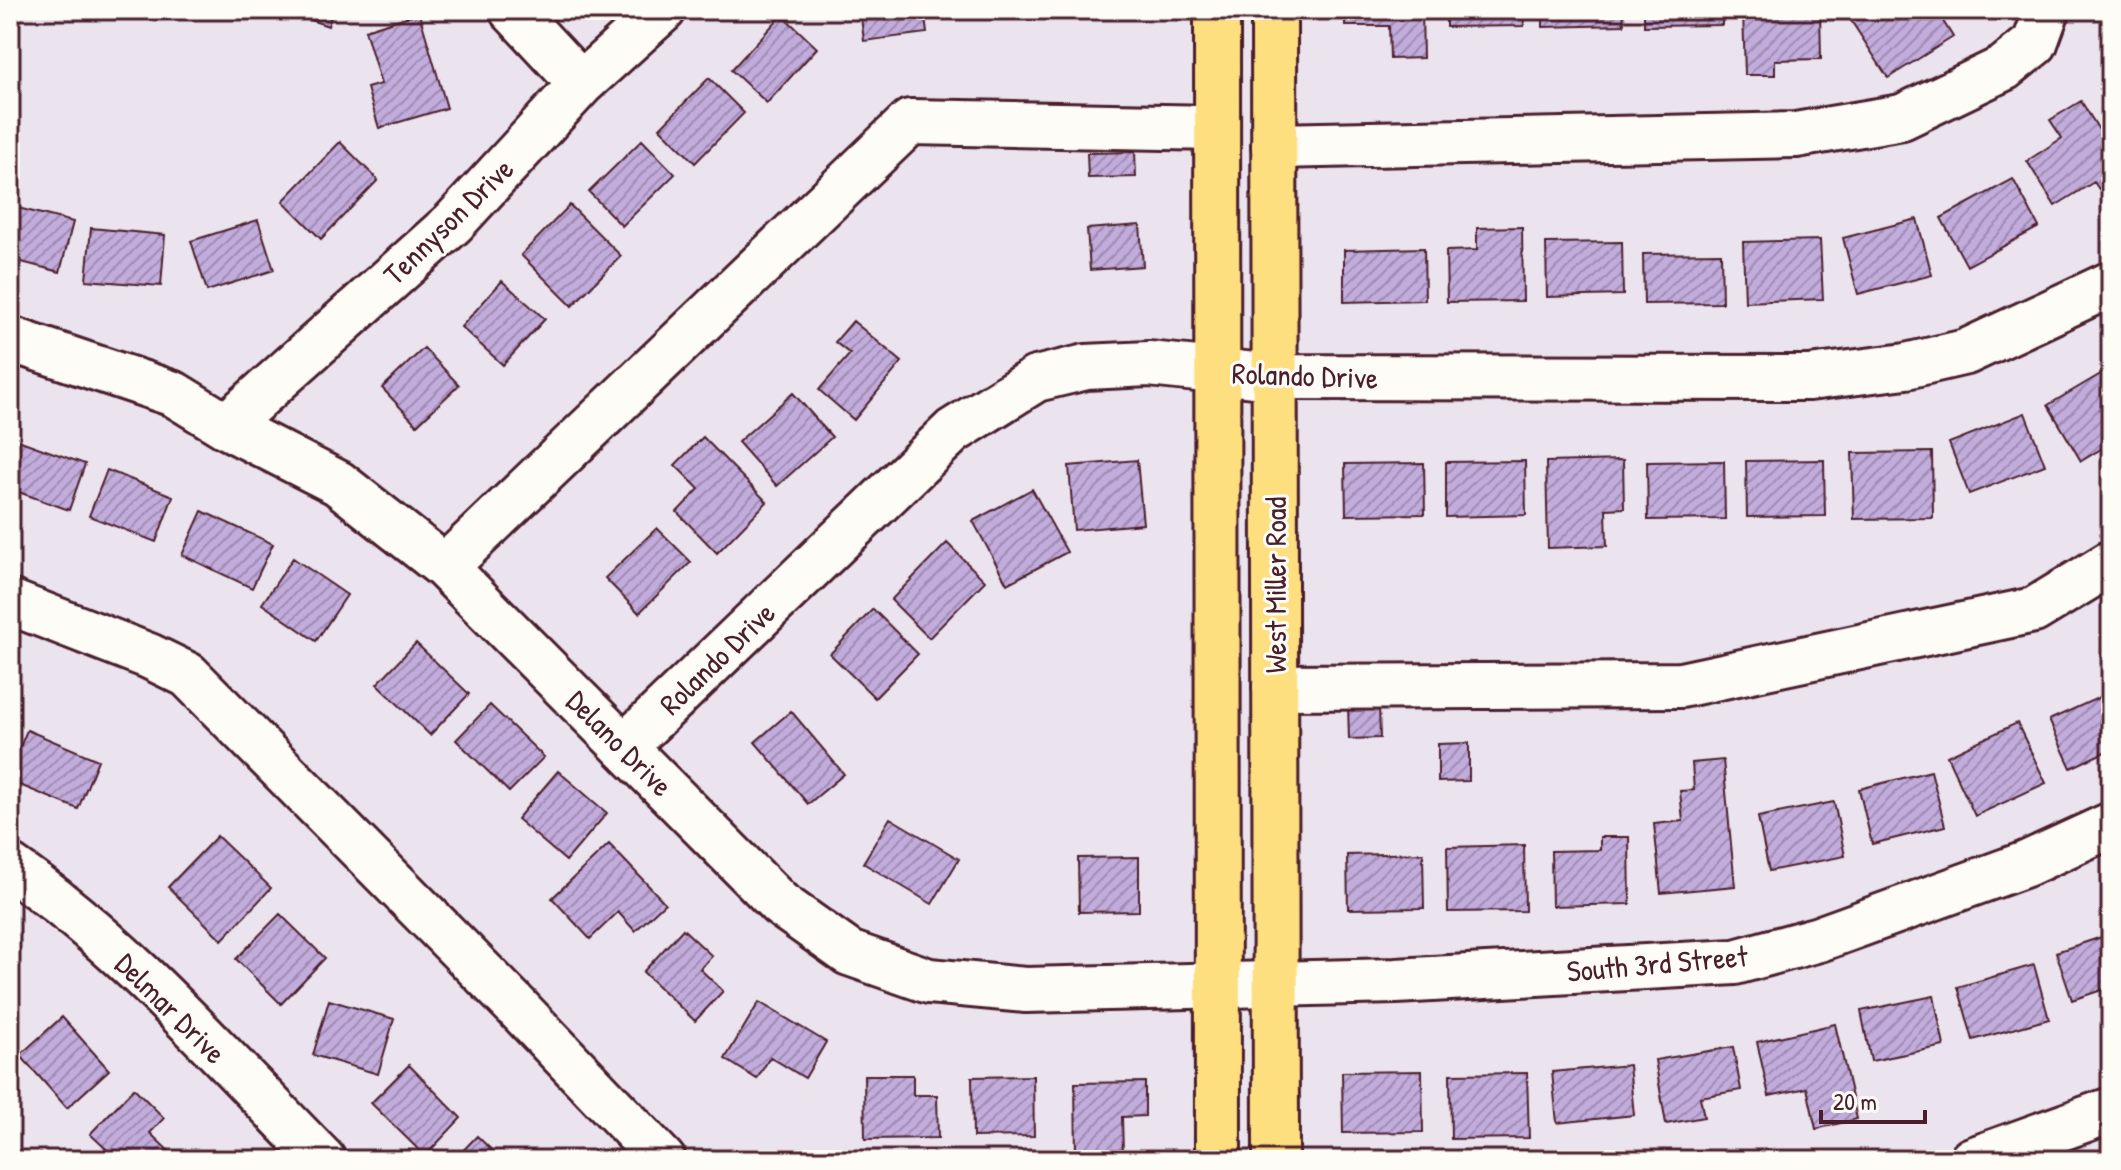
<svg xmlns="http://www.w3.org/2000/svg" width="2121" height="1170" font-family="'Patrick Hand',sans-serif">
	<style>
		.building { fill: url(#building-hatch); stroke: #4a1f2b; stroke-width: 2 }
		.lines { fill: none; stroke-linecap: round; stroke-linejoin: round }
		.minor-casing { stroke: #4a1f2b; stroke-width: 50 }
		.major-casing { stroke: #4a1f2b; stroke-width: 50 }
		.minor { stroke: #fdfcf7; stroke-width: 44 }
		.major { stroke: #fedf80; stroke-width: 44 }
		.labels { text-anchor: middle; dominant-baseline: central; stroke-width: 6; stroke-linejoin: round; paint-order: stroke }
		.street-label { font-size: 30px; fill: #4a1f2b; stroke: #fdfcf7 }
	</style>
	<defs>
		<pattern id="building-hatch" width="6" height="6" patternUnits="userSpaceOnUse" patternTransform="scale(2)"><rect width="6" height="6" fill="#c2acdc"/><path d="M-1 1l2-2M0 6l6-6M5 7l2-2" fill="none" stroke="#a08bb3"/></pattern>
	</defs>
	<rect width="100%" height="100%" fill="#ebe4ef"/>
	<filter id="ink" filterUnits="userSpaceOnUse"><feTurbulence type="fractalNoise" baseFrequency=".0125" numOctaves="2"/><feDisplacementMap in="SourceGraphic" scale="16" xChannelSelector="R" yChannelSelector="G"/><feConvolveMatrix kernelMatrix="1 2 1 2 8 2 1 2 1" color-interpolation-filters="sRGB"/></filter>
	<g filter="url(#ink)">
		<path class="building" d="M281,10H333L328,26Z
			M860,10H924L927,33L864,41Z
			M955,10H1023V13L955,14Z
			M1345,10H1422L1423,58L1390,59L1389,26H1345Z
			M1446,10H1523L1524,26L1446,27Z
			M1543,10H1623L1624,25L1543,27Z
			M1644,10H1722V25L1644,26Z
			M1743,10H1820L1821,59L1775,60V75H1745Z
			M1864,10H1936L1953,37L1888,78L1850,19Z
			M419,13L447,108L379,128L367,88L381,84L365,30Z
			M782,15L817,48L767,103L731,70Z
			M709,78L744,113L695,163L660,128Z
			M2081,101L2111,149V185L2101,192L2094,182L2055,206L2027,161L2062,138L2050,120Z
			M642,140L675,174L622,226L589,192Z
			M340,142L378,180L321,239L283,201Z
			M1135,152L1136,177L1088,178L1087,153Z
			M2013,179L2039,227L1967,266L1941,218Z
			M570,205L621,256L572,306L521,255Z
			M10,206L73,222L60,272L10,259Z
			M1917,219L1932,275L1858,294L1843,238Z
			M258,220L274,270L207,291L191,241Z
			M1140,225L1143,266L1090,270L1087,229Z
			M1522,227L1523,301L1447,302L1446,251L1477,250V228Z
			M91,228L165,235L161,286L86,280Z
			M1820,240L1823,299L1745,302L1743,242Z
			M1622,242L1623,295L1547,297L1546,243Z
			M1424,248L1425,300L1344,302V250Z
			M1721,253L1722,303L1644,304L1643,254Z
			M502,281L545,319L503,365L461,327Z
			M853,321L902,362L854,420L819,390L850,354L835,342Z
			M424,348L459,385L417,425L382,388Z
			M2111,368V427L2104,431L2111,443L2081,461L2048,405Z
			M793,393L832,437L777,486L738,442Z
			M2025,413L2045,465L1969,494L1949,443Z
			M703,437L767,502L717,553L677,512L699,489L675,465Z
			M15,439L85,464L69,510L10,489V454Z
			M1932,452L1933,518L1854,519L1852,453Z
			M1137,460L1143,524L1074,530L1069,466Z
			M1623,460L1624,508L1606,509L1607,546L1548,548L1546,462Z
			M1824,460L1825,516L1747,517L1746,461Z
			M1525,461L1526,515L1446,517V462Z
			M1724,461L1725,519L1648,520L1647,462Z
			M1424,463L1425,514L1346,515L1345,464Z
			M107,470L173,496L156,542L89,516Z
			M1032,489L1067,552L1007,584L973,521Z
			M202,511L273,544L252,588L182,555Z
			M657,528L691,562L639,613L605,578Z
			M947,543L985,581L929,638L891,600Z
			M293,558L347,595L316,641L262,604Z
			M873,609L918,654L875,698L830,654Z
			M416,643L469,694L430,735L377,684Z
			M2111,692V749L2071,768L2049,720Z
			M490,705L544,757L509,792L456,740Z
			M1348,706H1379L1380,738L1349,739Z
			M791,711L844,774L808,804L755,742Z
			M2017,723L2046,783L1975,816L1947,756Z
			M27,730L98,760L78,809L10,781V771Z
			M1469,743V781L1438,782V744Z
			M1723,760L1735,886L1661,893L1654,824L1683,821L1680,791L1694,790L1692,763Z
			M558,771L607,813L566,861L517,819Z
			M1931,771L1945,826L1872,844L1859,789Z
			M1834,802L1845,856L1769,871L1758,817Z
			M890,818L959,859L932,904L863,863Z
			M217,836L271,888L222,940L168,887Z
			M1600,837H1629L1630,904L1552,906L1551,851L1600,850Z
			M609,844L665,903L635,931L618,912L590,939L552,898Z
			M1524,845L1525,911L1448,912L1447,847Z
			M1423,853L1424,908L1348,909L1347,855Z
			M1139,857V911L1079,912L1078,858Z
			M280,914L325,958L281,1004L236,959Z
			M683,929L712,956L700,969L723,991L695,1021L643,972Z
			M2111,934V987L2072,1000L2056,952Z
			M2034,965L2049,1019L1973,1040L1958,987Z
			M1934,996L1944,1046L1871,1061L1861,1011Z
			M329,1000L394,1019L378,1074L313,1055Z
			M759,1002L826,1042L805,1078L770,1057L757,1079L725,1059Z
			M62,1017L109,1070L67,1108L20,1055Z
			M1835,1024L1857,1119L1816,1129L1807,1088L1769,1096L1757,1042Z
			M1733,1047L1741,1090L1700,1097L1704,1117L1666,1124L1655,1060Z
			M409,1065L461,1118L425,1156L371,1103Z
			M1629,1065L1634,1115L1557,1123L1552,1072Z
			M1422,1071L1423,1132L1343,1133L1342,1072Z
			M1527,1073L1529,1138L1451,1139L1450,1074Z
			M864,1075H913V1095H937L938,1138L865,1139Z
			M1033,1076L1034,1136L973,1137L972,1077Z
			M1145,1082V1116L1122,1117L1123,1153L1076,1154L1075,1083Z
			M134,1088L164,1118L150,1133L176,1158L174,1160H118L90,1134Z
			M477,1136L502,1160H454Z"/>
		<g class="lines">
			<g class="minor-casing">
				<path id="minor" d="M512,10L581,84
					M1274,146L1796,135L1902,117L2004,68L2035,43L2047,10
					M10,339L174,394L226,426L338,483L445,567L780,904L849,953L929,981L1026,990L1396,981L1735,962L1819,939L2026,864L2111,825
					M226,426L453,223L581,84L663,10
					M445,567L910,122L1217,128
					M10,602L149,656L188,675L515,1005L663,1160
					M1275,687L1681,685L2034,610L2111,563
					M625,746L953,431L1036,379L1086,367L1149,364L1274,377L1809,378L1906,366L1966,352L2111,284
					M10,867C125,945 225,1061 323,1160
					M1972,1160L2111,1110"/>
			</g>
			<g class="major-casing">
				<path id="major" d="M1217,10L1218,1160
					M1274,10L1276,1160"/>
			</g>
			<use href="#minor" class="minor"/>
			<use href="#major" class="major"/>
		</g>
	</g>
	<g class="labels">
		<g class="street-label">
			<text transform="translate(448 221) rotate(-44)">Tennyson Drive</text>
			<text transform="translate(1305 375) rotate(2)">Rolando Drive</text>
			<text transform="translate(1275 585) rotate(-90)">West Miller Road</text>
			<text transform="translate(717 658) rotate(-44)">Rolando Drive</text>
			<text transform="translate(620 743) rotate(45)">Delano Drive</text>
			<text transform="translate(1657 963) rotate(-5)">South 3rd Street</text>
			<text transform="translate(171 1008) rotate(45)">Delmar Drive</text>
		</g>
	</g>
	<rect width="2121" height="1170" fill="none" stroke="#fdfcf7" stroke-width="40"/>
	<rect x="20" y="20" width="2081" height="1130" fill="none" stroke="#4a1f2b" stroke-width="3" filter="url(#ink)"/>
	<path d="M1821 1110v12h104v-12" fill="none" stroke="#4a1f2b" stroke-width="4"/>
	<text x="1833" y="1110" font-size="24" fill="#4a1f2b" stroke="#fdfcf7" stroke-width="6" paint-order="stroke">20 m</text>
</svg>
